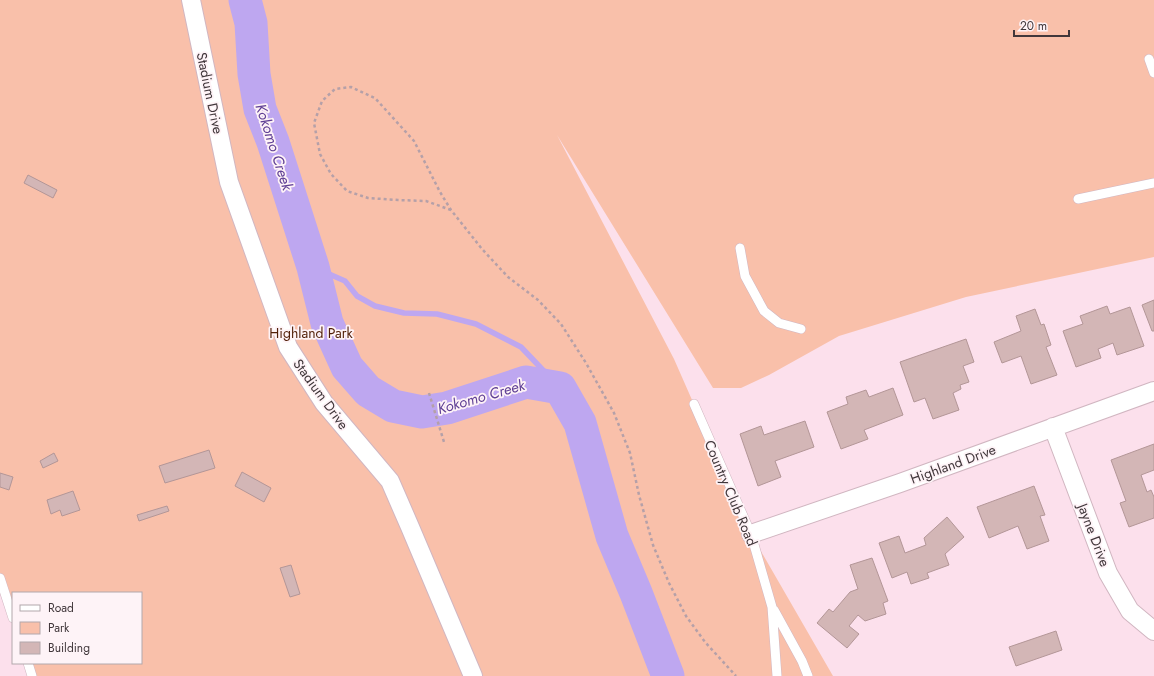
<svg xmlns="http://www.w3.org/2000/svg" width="1154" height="676" font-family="Jost,sans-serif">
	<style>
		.green { fill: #f9c0aa }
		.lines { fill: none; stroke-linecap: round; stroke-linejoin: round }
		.stream { stroke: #bea7f0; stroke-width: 5.5 }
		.river { stroke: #bea7f0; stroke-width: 33 }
		.building { fill: #d3b6b6; stroke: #b39697 }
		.lane-casing { stroke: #d1b6c1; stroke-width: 10 }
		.street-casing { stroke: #d1b6c1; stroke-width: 20 }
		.path { stroke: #b5a0a8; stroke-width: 2.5; stroke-dasharray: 3 3; stroke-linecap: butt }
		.lane { stroke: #fff; stroke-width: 9 }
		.street { stroke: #fff; stroke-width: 18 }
		.labels { text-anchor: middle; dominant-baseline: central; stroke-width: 3.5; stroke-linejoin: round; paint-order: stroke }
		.street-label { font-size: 14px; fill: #41373b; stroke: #fef3f7 }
		.park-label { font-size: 14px; fill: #511f09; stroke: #fef3f7 }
		.water-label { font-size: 15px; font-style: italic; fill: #604095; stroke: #fef3f7 }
	</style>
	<rect width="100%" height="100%" fill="#fce0ec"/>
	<path class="green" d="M0,0H1154V257L966,297L839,336L769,375L741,388H713L557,135L674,359L751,534L833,676H32L28,663H141V593H13V618L0,578Z"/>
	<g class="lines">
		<path class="stream" d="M313,267L345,281L357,296L375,306L404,313L437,314L476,324L521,347L560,388"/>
		<path class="river" d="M245,0L251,23L254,74L260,109L273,142L313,267L327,323L347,367L368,391L393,406L422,412L447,408L526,382L560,388L580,423L612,536L636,593L668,676"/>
	</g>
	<path class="building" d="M28,175L57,190L53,198L24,183Z
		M1154,300V331H1152L1142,305Z
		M1107,306L1110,314L1130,307L1144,346L1117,355L1113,343L1098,349L1101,358L1076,367L1063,331L1083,324L1080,316Z
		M1035,309L1041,325L1044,324L1051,345L1046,347L1057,375L1031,384L1021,356L1002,363L994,342L1021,331L1016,316Z
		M966,339L974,362L963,366L969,382L960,385L961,389L953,393L959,410L933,419L925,398L914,402L900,362Z
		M893,388L903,415L864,430L868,439L841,449L827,412L848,404L846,397L866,390L869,397Z
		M805,421L814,447L775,461L781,477L758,486L740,434L761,426L764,435Z
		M1154,444V470L1141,475L1147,492L1151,490L1154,497V518L1129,527L1120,503L1126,501L1111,460Z
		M209,450L215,468L165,483L159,466Z
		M54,453L58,461L43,468L40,461Z
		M242,472L271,488L264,502L235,486Z
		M0,473L13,477L9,490L0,487Z
		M1034,486L1045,515L1040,516L1049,541L1027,549L1018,526L989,538L977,507Z
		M73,491L80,510L62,516L60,510L51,514L47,500Z
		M167,506L169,511L139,521L137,515Z
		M947,517L964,537L945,554L949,565L927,573L929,578L911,584L907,572L892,578L879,543L899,536L905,553L926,545L924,538Z
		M872,558L888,601L883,603L886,614L865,621L858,615L849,626L859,634L847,648L817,623L829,609L833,612L850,592L858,589L850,565Z
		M291,565L300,594L290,597L280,568Z
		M1056,631L1062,650L1016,666L1009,647Z"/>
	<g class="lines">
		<g class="lane-casing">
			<path id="lane" d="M1149,59L1154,73
				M1078,199L1154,183
				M740,248L745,276L764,311L779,323L801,329
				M694,404L751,534L772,607L777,676
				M0,578L13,618
				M774,610L802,661L808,676
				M28,663L32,676"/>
		</g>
		<g class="street-casing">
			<path id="street" d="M191,0L229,182L288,347L324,403L390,481L410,527L473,676
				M1053,427L1108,573L1130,611L1154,631
				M751,534L900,483L1154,391"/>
		</g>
		<path class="path" d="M451,210L426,201L398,200L368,198L347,191L331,174L320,154L314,123L322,101L335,89L351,87L375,98L414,141L440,192L451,210L482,249L508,277L538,300L561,324L586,363L614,413L630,453L639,495L653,545L669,583L686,616L705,642L736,676
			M429,393L444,442"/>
		<use href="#lane" class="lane"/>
		<use href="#street" class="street"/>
	</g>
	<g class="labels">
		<g class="street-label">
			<text transform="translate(210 93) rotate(78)">Stadium Drive</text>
			<text transform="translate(321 394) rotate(54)">Stadium Drive</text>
			<text transform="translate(953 464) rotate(-20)">Highland Drive</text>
			<text transform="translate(731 493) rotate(67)">Country Club Road</text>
			<text transform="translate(1094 535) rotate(69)">Jayne Drive</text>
		</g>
		<g class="park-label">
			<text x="311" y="333">Highland Park</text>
		</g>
		<g class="water-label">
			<text transform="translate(274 147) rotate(72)">Kokomo Creek</text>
			<text transform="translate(481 397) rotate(-16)">Kokomo Creek</text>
		</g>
	</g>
	<rect x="12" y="592" width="130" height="72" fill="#fef3f7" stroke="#b2a8ac"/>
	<rect x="20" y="605" width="20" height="6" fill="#ffffff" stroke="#b2a8ac"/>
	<text x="48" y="612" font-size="12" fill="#41373b">Road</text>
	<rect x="20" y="622" width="20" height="12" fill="#f9c0aa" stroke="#b2a8ac"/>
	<text x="48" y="632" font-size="12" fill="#41373b">Park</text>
	<rect x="20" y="642" width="20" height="12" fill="#d3b6b6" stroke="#b2a8ac"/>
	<text x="48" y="652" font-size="12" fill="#41373b">Building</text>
	<path d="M1014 30v6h55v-6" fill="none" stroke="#41373b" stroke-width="2"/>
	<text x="1020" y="30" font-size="12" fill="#41373b" stroke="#fef3f7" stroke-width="3" paint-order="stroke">20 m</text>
</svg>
